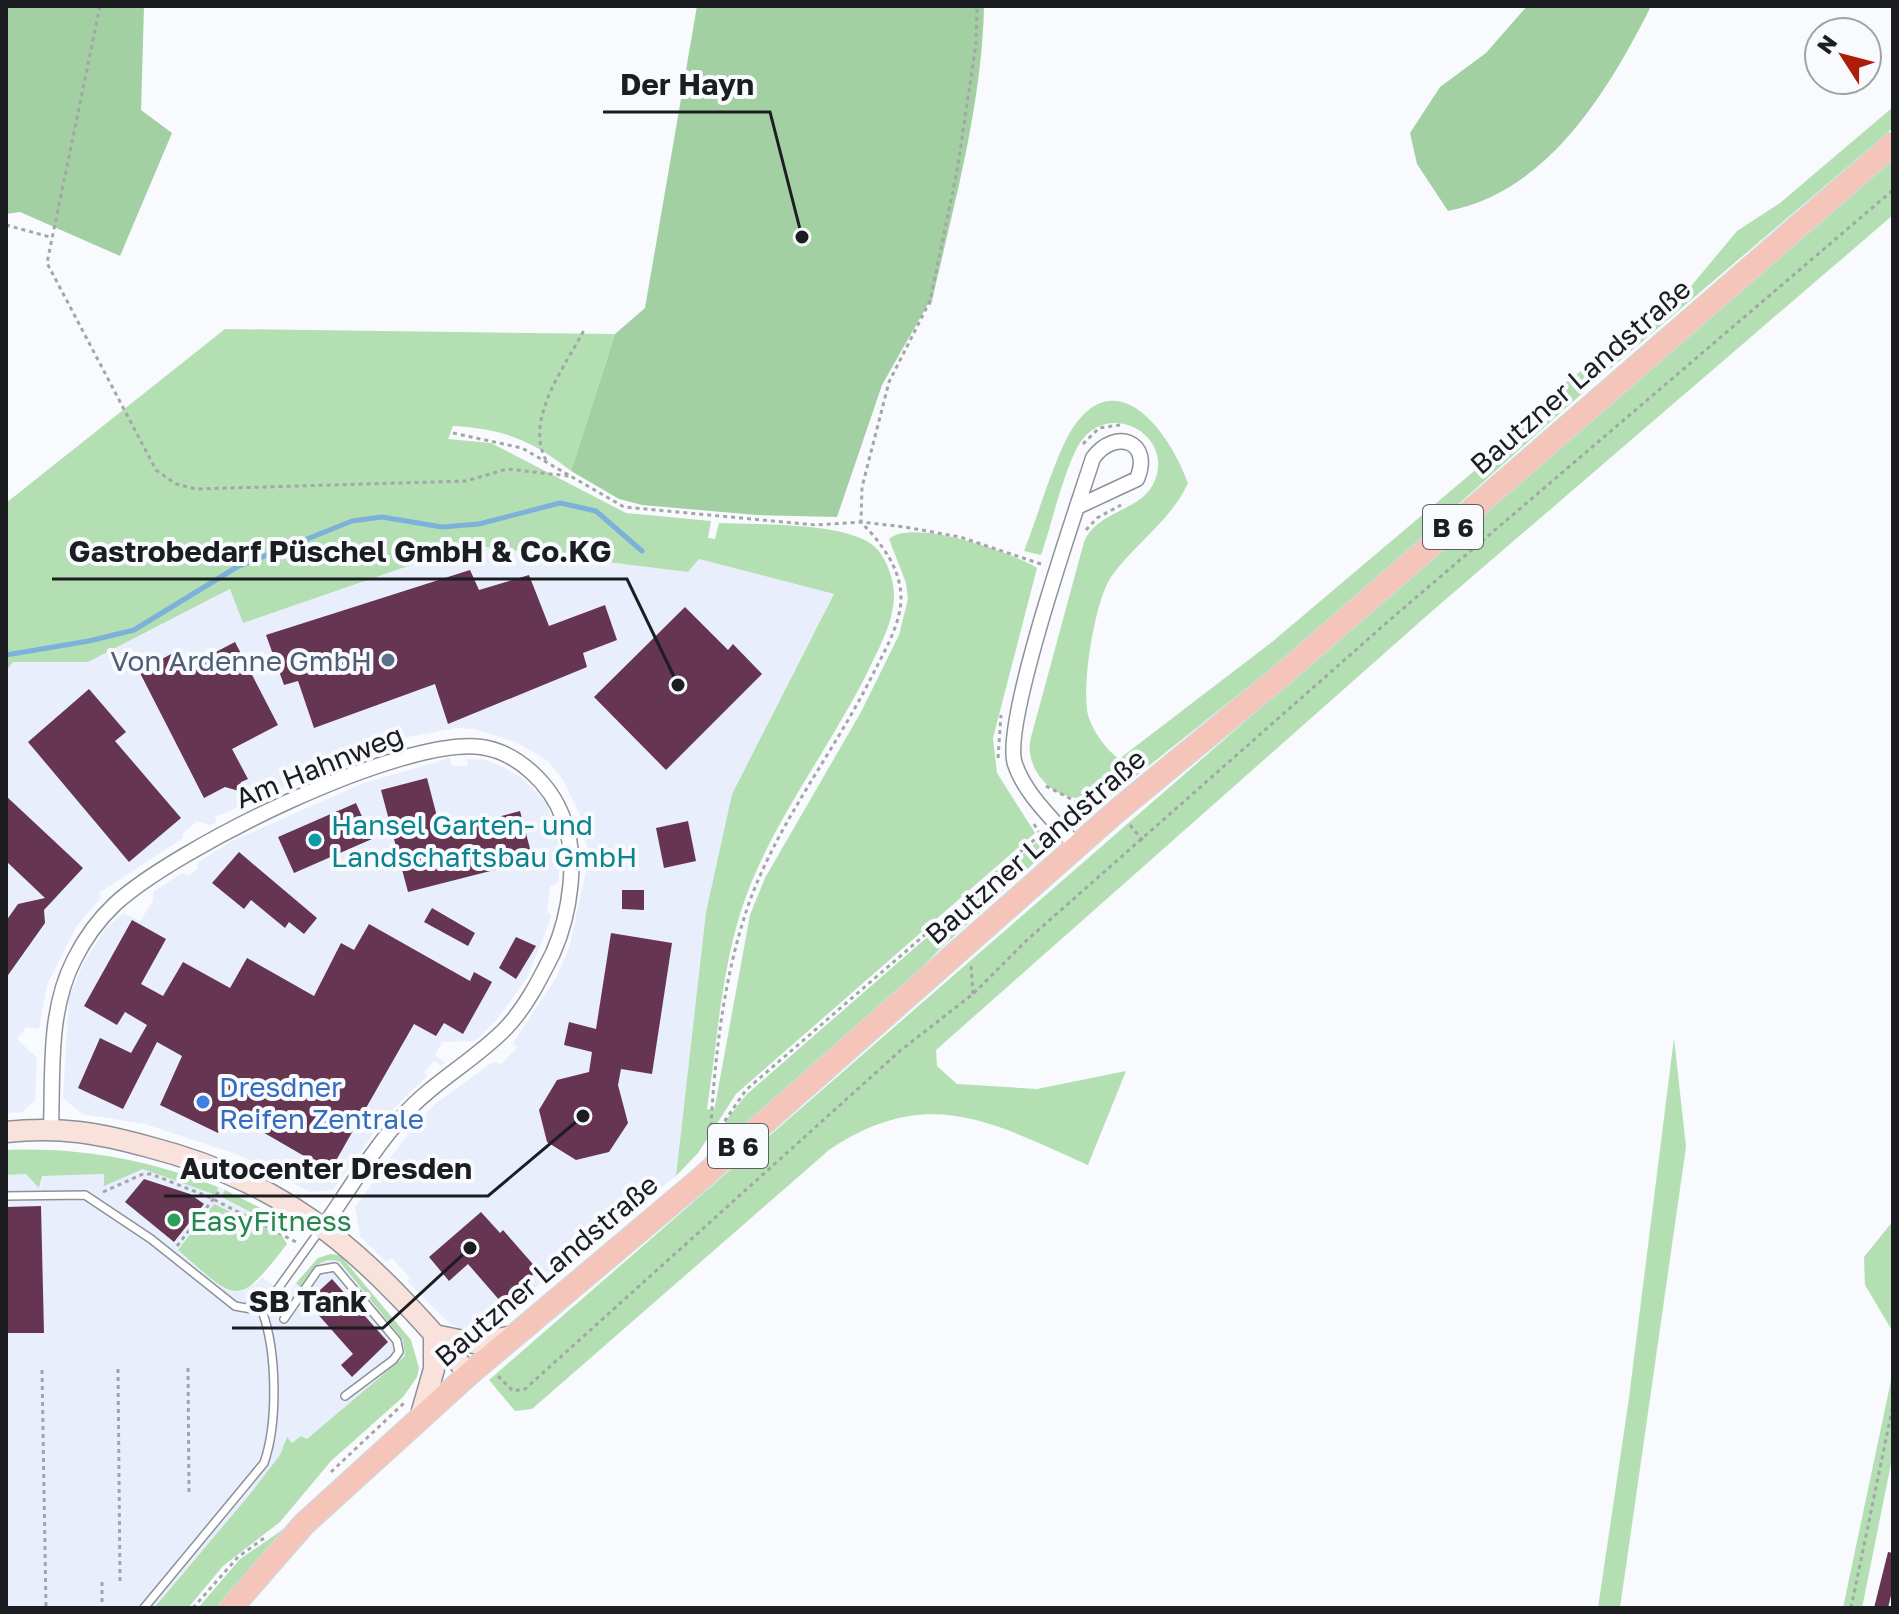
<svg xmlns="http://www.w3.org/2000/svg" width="1899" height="1614" font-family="'Golos Text',sans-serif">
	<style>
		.built { fill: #e9eefd }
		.green { fill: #b3dfb3 }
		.forest { fill: #a2d0a2 }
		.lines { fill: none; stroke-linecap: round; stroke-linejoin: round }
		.stream { stroke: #7db1d9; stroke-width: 5 }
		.building { fill: #663551 }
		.lane-casing { stroke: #8d919a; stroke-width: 10 }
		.street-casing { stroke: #8d919a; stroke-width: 17 }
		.secondary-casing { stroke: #8d919a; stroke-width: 23 }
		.primary-casing { stroke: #d6d6d7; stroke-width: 25 }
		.path { stroke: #a4a5a9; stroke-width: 3; stroke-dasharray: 4 4; stroke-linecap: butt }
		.lane { stroke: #fff; stroke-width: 7 }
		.street { stroke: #fff; stroke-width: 14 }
		.secondary { stroke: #fae2dc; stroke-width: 20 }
		.primary { stroke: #f5c5b9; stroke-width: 22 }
		.service-dot { fill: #5c6f8a; stroke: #f8fafe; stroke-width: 3 }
		.culture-dot { fill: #0f9aa8; stroke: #f8fafe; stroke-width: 3 }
		.shop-dot { fill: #3f7fe0; stroke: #f8fafe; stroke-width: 3 }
		.leisure-dot { fill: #2e9e5b; stroke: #f8fafe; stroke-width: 3 }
		.labels { text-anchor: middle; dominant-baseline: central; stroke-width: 8; stroke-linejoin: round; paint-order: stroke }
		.shield { fill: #f8fafe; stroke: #5e5f63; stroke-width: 2 }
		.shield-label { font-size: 26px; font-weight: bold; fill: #1c1d21 }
		.street-label { font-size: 28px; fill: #1c1d21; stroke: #f8fafe }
		.service-label { font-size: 28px; fill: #4e5e75; stroke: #f8fafe; text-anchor: end }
		.culture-label { font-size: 28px; fill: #0d838f; stroke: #f8fafe; text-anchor: start }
		.shop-label { font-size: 28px; fill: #366cbe; stroke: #f8fafe; text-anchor: start }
		.leisure-label { font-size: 28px; fill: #27864d; stroke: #f8fafe; text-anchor: start }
		.leader { fill: none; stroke: #1c1d21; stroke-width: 3 }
		.callout-dot { fill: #1c1d21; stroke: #f8fafe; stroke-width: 3 }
		.callout-label { font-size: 30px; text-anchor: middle; font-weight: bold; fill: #1c1d21; stroke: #f8fafe; stroke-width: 8; stroke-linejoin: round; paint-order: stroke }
	</style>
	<rect width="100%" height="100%" fill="#f8fafe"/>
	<path class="built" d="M469,545L688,572L699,559L834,594L732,794L706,912L676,1176L493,1321L469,1331L450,1324L407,1281L410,1278L392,1258L386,1262L360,1236L355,1207L415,1124L435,1104L493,1062L501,1064L517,1048L513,1043L556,978L569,948L586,871L592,870L585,839L593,835L588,817H581L563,780L548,761L516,742L474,729L455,728L403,738L401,745L343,764L337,757L309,770L311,776L215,817L217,822L210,825L197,821L182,834L183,838L99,893L101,897L76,927L47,985L39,1029L26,1027L17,1039L37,1058L35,1100L22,1112L6,1113V671L13,662H88L231,589L243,623Z
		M450,758L452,766H468L467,759L486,760L505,768L522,778L547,803L559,846V882L550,886L547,912L551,915L550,921L527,978L497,1019L475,1041L442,1042L435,1055L446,1063L441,1065L433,1061L424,1073L427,1076L387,1115L333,1190L310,1192L239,1155L145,1124L82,1114L63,1098L69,997L84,962L107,927L124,913L140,921L153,901V892L182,873L188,876L198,869L197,863L232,841L364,783Z
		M143,1169L216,1194L218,1187L225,1190L221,1198L286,1230L282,1236L214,1204L254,1286L262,1277L288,1295L296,1283L300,1286L321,1261L331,1259L340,1262L403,1340L405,1356L307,1439L292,1443L287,1438L280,1455L250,1494L154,1608H6V1175L26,1174L41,1187V1176L104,1174V1185Z"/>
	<path class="green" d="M1893,107V128L1596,381L1307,640L1111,796L1106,790C1072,814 1025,781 1030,741L1084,542C1098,509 1143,512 1155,480C1173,435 1111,401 1082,440C1066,461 1051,527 1041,555L1024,551C1037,519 1055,456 1072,429C1118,359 1171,435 1188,483C1170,522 1135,543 1111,577C1095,600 1081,687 1088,715C1093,732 1105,748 1119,759L1272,642L1512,439L1565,383L1687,291L1737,231L1780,203Z
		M1893,157V215L1431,612L936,1050L937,1066L957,1084L1037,1089L1126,1071L1088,1165C991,1122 928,1084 829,1150L532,1409L515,1411L489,1380Z
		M225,329L615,334L571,471C532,440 503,429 453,426L448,439L491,443L626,513L711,521L708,538L715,539L719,523C756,525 855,521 878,550C887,561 894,580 894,595C894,621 880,646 869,669C831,747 766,830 741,911C721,974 717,1043 707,1109L714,1110L715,1106L750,915L765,878L861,712L899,635L908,599L906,583L889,539C913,518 1012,552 1037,568L993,738L997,773L1035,833L736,1094L698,1153L676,1176L706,912L732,794L834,594L699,559L688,572L469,545L243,623L230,589L88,662H13L6,671V503Z
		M1041,838L1044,841L1043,852L1034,863L939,950L883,1006L705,1158L727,1119L747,1094Z
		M1674,1038L1686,1147L1620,1608H1598L1629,1398Z
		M6,1150C80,1147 150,1160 218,1187L216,1195L143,1169L104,1186V1174L42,1176L39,1188L26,1174L6,1175Z
		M225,1190L280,1218L289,1216L294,1220V1231L286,1230L221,1197Z
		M214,1204L282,1236L287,1244C236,1310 237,1301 178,1250Z
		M1893,1221V1332L1865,1285L1864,1257Z
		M330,1254L340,1255L411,1340L419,1368L417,1377L403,1397L331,1461L280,1522L223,1566L188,1608H154L250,1494L280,1455L287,1437L292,1443L301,1436L307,1439L405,1356L403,1340L340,1262C320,1254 311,1272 300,1287L296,1283L318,1258Z
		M1893,1371V1454L1862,1608H1843Z
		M288,1526L218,1608H198L240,1559Z"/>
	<path class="forest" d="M6,6H144L141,110L172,133L120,256L20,212L6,214Z
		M697,6H984C982,106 953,208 931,305L928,304L882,385L837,517L757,515L642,505L619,499L571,471L615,334L645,308Z
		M1527,6H1651C1609,90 1548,192 1448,211L1417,164L1410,133L1440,87L1486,53Z"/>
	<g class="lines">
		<path class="stream" d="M6,655L89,641L134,630L237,567L352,521L382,517L442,527L479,524L560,503L596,511L642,551"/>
	</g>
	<path class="building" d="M470,570L479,590L529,575L549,626L605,605L617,640L583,653L587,667L448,724L435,684L314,728L298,681L284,685L266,635Z
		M685,607L728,650L733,644L762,674L666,770L594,697Z
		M235,642L278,725L232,749L248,779L241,782L239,791L225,787L204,798L139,671L179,650L189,666Z
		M89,689L126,732L115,741L181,818L129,862L28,742Z
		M427,778L441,832L520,811L533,860L408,892L381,790Z
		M6,796L83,868L44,910L45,923L6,978V921L18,904L45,898L6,861Z
		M356,803L372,839L294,873L278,837Z
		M688,821L696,861L664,868L656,828Z
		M239,852L317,918L304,934L289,922L285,928L251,900L244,909L212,883Z
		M622,890H644V910L622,909Z
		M432,908L475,933L468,946L424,922Z
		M132,920L166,939L141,984L163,996L183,962L230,988L247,958L314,996L341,943L354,950L369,924L470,981L474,972L492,982L463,1034L444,1023L436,1036L414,1024L330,1171L228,1112L218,1133L160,1105L182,1056L157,1042L123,1109L78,1088L100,1038L131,1053L147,1025L125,1012L117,1025L84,1006Z
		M611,933L672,943L652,1074L621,1069L618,1085L628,1123L609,1152L576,1160L547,1142L539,1110L557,1080L589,1072L592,1052L564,1045L569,1022L596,1029Z
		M516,937L536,946L516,979L499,968Z
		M144,1179L190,1194L204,1204L174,1242L125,1202Z
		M41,1206L44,1333H6V1207Z
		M481,1212L500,1233L503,1230L538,1270L501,1302L468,1264L449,1281L429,1257Z
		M332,1279L388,1342L352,1377L341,1365L353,1354L307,1302Z
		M1888,1552L1893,1553V1587L1888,1608H1874Z"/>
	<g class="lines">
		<g class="lane-casing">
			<path id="lane" d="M6,1196L85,1195L151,1239L235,1306L262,1311
				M262,1311L320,1230
				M284,1319L318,1270L335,1267L397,1341L399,1352L393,1360L345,1396
				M144,1608L264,1463C278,1423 277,1351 262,1311"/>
		</g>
		<g class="street-casing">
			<path id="street" d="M1077,847C1056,822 1025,795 1015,764C1001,725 1077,508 1093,458C1115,428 1153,441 1137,479L1077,507
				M51,1127C53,1071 48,1011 74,960C84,940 99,919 115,904C176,848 399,737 481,747C518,752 551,785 563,818C579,857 570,915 553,953C540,979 526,1007 506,1028C474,1061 431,1083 401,1118C372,1151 349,1190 324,1226"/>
		</g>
		<g class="secondary-casing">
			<path id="secondary" d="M6,1132C59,1126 98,1133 149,1147C299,1186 371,1260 469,1374
				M434,1335L474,1343L514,1336
				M420,1418L434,1369V1335"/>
		</g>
		<g class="primary-casing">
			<path id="primary" d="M231,1608L304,1524L469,1374L697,1182L1118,810L1283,674L1893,144"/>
		</g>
		<path class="path" d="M100,6L47,263L156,470L176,484L196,489L466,481L507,469L569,476
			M6,225L50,237
			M453,433L522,448L624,507L816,525L861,522L905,527L960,537L1044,565
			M1083,444L1099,428L1120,425
			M546,460C524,419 565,367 584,330
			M1086,530L1097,518L1121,505
			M998,758L1001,715
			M1046,786L1077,802L1098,800
			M1065,813L1077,802
			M1034,824L1040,834
			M1130,825L1143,841
			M971,966L973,994
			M711,1141L746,1090L1041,834
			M710,1142C714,1066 722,983 747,909C775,826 834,753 873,674C885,650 902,622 901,595C899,565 880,542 861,522L862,487L889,382L930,301L957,171L976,44L977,6
			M103,1192L143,1174H151L209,1197L296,1242
			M177,1246L221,1189
			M188,1368L189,1493
			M118,1369L120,1582
			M42,1370L46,1608
			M498,1376L513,1391L525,1389L901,1050L973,994L1027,940L1392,618L1893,190
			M331,1472L404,1403
			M102,1582V1608
			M193,1608L238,1557L267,1536
			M1851,1608L1893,1405"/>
		<use href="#lane" class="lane"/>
		<use href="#street" class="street"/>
		<use href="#secondary" class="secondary"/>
		<use href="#primary" class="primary"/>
	</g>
	<circle class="service-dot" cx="388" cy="660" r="8"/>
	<circle class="culture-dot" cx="315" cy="840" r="8"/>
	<circle class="shop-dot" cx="203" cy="1102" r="8"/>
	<circle class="leisure-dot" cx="174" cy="1220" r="8"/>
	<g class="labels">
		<g class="shield">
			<rect x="1423" y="505" width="60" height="44" rx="6"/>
			<rect x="708" y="1124" width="60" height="44" rx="6"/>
		</g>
		<g class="shield-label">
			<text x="1453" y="527">B 6</text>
			<text x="738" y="1146">B 6</text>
		</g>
		<g class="street-label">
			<text transform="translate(1580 376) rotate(-41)">Bautzner Landstraße</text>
			<text transform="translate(319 766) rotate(-22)">Am Hahnweg</text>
			<text transform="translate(1035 846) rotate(-41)">Bautzner Landstraße</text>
			<text transform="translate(546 1270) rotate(-40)">Bautzner Landstraße</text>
		</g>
		<g class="service-label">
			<text x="372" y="660">Von Ardenne GmbH</text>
		</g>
		<g class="culture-label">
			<text x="331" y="824">Hansel Garten- und<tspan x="331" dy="32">Landschaftsbau GmbH</tspan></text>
		</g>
		<g class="shop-label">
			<text x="219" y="1086">Dresdner<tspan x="219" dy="32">Reifen Zentrale</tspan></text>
		</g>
		<g class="leisure-label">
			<text x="190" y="1220">EasyFitness</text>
		</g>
	</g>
	<path class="leader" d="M802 237L770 112H603M678 685L627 579H52M583 1116L488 1196H164M470 1248L383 1328H232"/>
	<g class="callout-dot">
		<circle cx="802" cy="237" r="8"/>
		<circle cx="678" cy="685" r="8"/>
		<circle cx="583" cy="1116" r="8"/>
		<circle cx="470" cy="1248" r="8"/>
	</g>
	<g class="callout-label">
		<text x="687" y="95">Der Hayn</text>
		<text x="340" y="562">Gastrobedarf Püschel GmbH &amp; Co.KG</text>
		<text x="326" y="1179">Autocenter Dresden</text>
		<text x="308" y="1312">SB Tank</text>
	</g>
	<rect width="1899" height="1614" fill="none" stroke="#1c1d21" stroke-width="16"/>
	<g transform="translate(1843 56) rotate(306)"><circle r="38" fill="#f8fafe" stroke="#a0a2a6" stroke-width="2"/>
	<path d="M0-6L14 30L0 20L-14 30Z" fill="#ad1e08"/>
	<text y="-12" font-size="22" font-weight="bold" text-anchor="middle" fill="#1c1d21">N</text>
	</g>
</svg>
